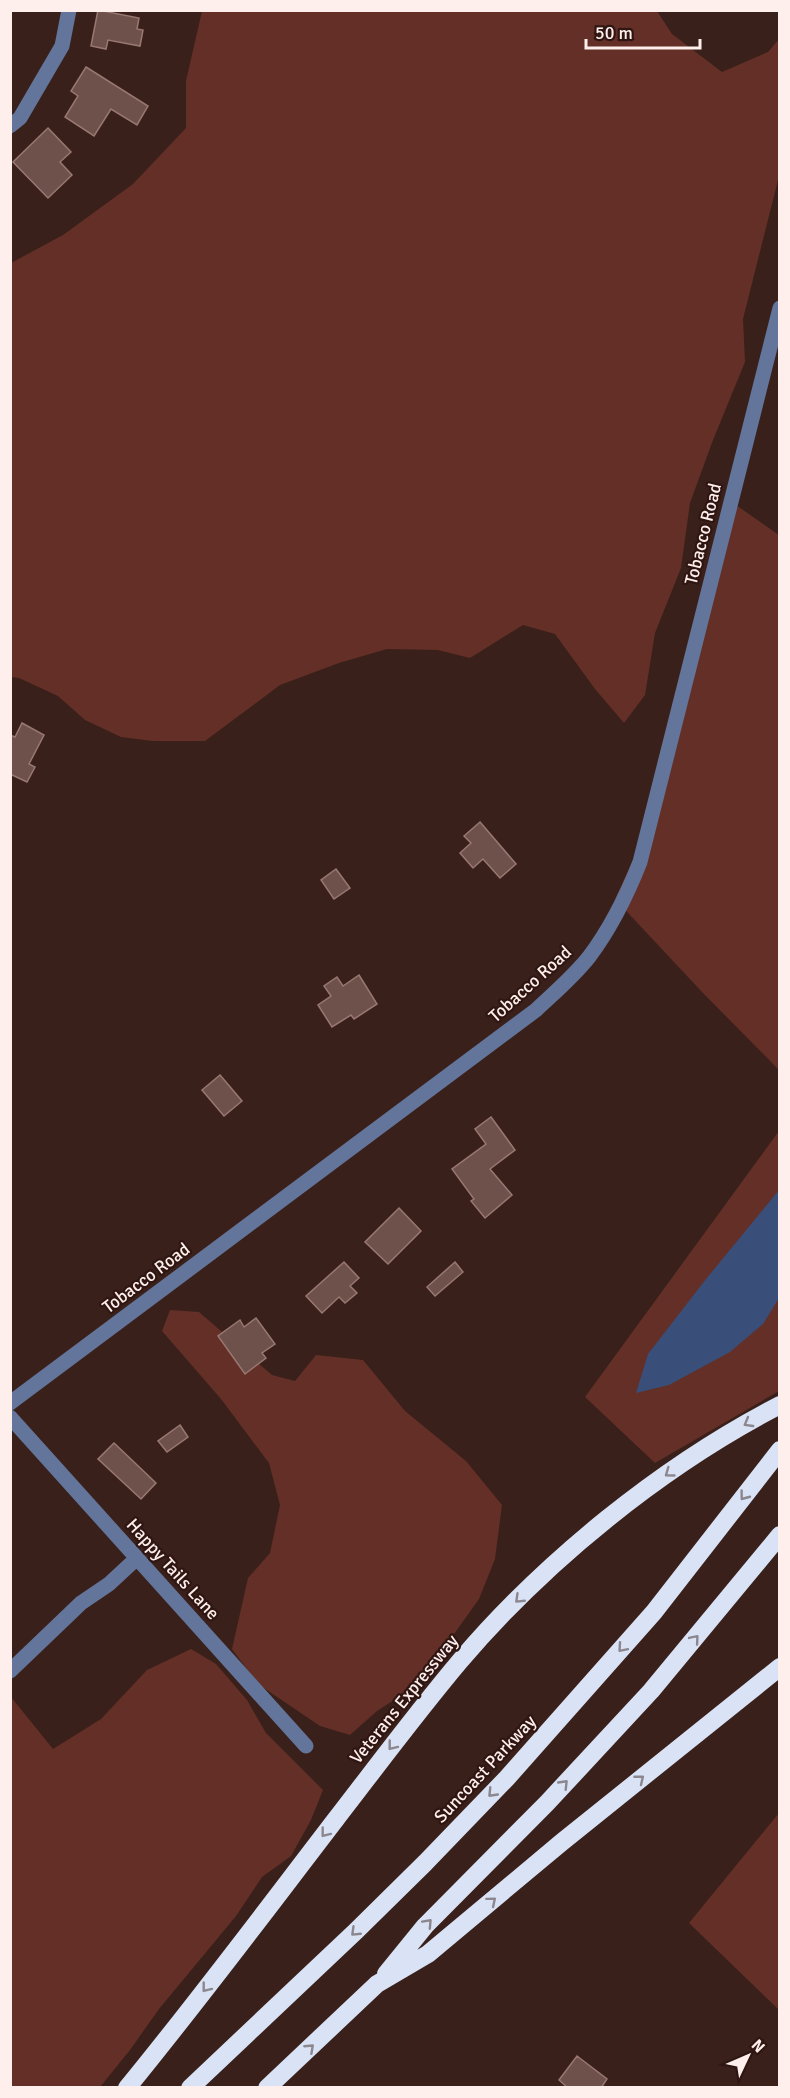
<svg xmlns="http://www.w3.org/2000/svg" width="790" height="2098" font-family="Signika,sans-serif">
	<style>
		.green { fill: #632f26 }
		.water { fill: #394e79 }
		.building { fill: #6f514b; stroke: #987871; stroke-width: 1.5 }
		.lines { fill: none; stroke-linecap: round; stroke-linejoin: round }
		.minor { stroke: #63759a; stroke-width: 15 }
		.highway { stroke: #d9e3f5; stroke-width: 18 }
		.oneway { stroke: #8c878f }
		.labels { text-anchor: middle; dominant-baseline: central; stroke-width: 4.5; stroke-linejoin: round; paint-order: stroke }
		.street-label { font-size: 18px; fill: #feefec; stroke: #2f1612 }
	</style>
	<rect width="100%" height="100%" fill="#3a201b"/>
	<path class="green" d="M202,11H657L672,34L722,72L768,52L779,39V176L743,319L745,362L713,440L690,503L681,568L655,633L645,695L624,723L595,689L555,634L523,625L470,658L438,650L387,649L339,663L280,685L205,741H153L121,737L85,720L58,696L19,678L11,677V263L63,235L133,184L186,128V81Z
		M733,503L779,535V1070L702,992L615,899L641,843Z
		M779,1131V1391L655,1463L585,1397Z
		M170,1310L199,1312L272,1375L295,1381L316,1355L363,1360L405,1411L466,1461L502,1505L495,1559L479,1599L432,1665L405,1693L377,1711L350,1735L320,1726L258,1684L232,1649L248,1578L270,1553L280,1505L269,1463L221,1399L162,1331Z
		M191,1649L216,1664L247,1700L266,1733L323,1790L311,1820L291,1856L262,1877L236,1916L159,2009L130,2050L100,2087H11V1697L53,1749L101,1719L147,1670Z
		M779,1813V2010L689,1923Z"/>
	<path class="water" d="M779,1190V1298L763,1324L730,1352L669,1385L636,1393L648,1354L706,1279Z"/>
	<path class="building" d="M98,10L139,18L137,29L143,30L140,46L108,40L106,49L91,46Z
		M86,67L148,106L137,125L111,109L94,136L65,117L78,96L71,91Z
		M48,128L71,152L60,162L72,175L48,198L13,162Z
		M22,723L44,735L29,764L35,767L27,782L10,774V735L15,737Z
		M480,822L516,864L500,878L483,859L473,868L460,853L471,843L464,836Z
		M336,869L350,888L334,899L321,880Z
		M359,975L377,1004L354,1019L351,1015L332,1027L318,1005L331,996L324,986L337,977L343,986Z
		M220,1075L242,1101L224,1116L202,1090Z
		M491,1117L515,1150L490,1169L512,1195L485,1218L471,1201L474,1199L452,1169L486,1144L475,1129Z
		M399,1208L421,1231L388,1264L365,1242Z
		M344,1262L359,1278L350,1286L357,1293L345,1303L339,1297L322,1313L306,1296Z
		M455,1262L463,1272L435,1296L427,1287Z
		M256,1318L275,1344L262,1353L266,1358L245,1374L218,1336L240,1320L244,1327Z
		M180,1425L188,1437L167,1452L158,1441Z
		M114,1443L156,1483L141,1499L98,1459Z
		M577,2056L607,2079L601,2088H568L559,2080Z"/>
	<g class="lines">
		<path class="minor" d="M10,126L20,118L62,46L69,10
			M10,1403L536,1010C554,993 573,977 589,957C610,929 627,895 640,862L780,308
			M10,1417L306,1746
			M10,1671L81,1603L109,1584L137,1558"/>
		<path class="highway" d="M386,1974L425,1926L547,1803L651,1691L780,1535
			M127,2088C199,2000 267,1909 336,1819C377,1766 417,1712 460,1661C545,1561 662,1466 780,1405
			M190,2088L356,1931L425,1863L507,1778L654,1612L780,1450
			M267,2088L377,1984L428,1954L562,1842L780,1667"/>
	</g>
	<defs><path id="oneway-chevron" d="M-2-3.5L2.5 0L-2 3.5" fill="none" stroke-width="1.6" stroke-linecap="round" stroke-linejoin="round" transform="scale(1.5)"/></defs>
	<g class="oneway">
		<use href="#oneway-chevron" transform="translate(748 1423) rotate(150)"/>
		<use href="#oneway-chevron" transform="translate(669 1473) rotate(144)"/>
		<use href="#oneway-chevron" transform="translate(744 1496) rotate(127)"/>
		<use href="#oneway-chevron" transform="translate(519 1599) rotate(136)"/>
		<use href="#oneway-chevron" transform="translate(695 1639) rotate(-50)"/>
		<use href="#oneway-chevron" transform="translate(622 1648) rotate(131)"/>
		<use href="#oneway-chevron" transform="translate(392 1746) rotate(128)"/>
		<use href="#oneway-chevron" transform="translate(640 1779) rotate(-39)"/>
		<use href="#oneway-chevron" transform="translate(564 1784) rotate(-46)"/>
		<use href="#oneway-chevron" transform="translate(492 1793) rotate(134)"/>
		<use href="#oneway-chevron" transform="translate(325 1833) rotate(128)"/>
		<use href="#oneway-chevron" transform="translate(492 1901) rotate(-40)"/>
		<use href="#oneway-chevron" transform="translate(428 1923) rotate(-47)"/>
		<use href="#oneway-chevron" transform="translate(355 1932) rotate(136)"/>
		<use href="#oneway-chevron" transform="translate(206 1988) rotate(128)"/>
		<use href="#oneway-chevron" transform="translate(310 2048) rotate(-43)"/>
	</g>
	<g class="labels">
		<g class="street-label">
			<text transform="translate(703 534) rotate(-76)">Tobacco Road</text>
			<text transform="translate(530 984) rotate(-42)">Tobacco Road</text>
			<text transform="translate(146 1278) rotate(-37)">Tobacco Road</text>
			<text transform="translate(173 1569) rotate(48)">Happy Tails Lane</text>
			<text transform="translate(404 1699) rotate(-51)">Veterans Expressway</text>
			<text transform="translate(485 1769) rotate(-47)">Suncoast Parkway</text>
		</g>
	</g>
	<rect width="790" height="2098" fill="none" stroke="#feefec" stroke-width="24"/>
	<g transform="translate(748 2056) rotate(46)" stroke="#2f1612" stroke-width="4.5" paint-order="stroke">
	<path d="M0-4.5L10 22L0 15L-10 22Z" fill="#feefec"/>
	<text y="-9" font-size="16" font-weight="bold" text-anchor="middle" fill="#feefec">N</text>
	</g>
	<path d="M586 39v9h114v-9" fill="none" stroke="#feefec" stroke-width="3"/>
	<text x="595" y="39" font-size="18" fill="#feefec" stroke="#2f1612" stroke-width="4.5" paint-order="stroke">50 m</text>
</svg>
